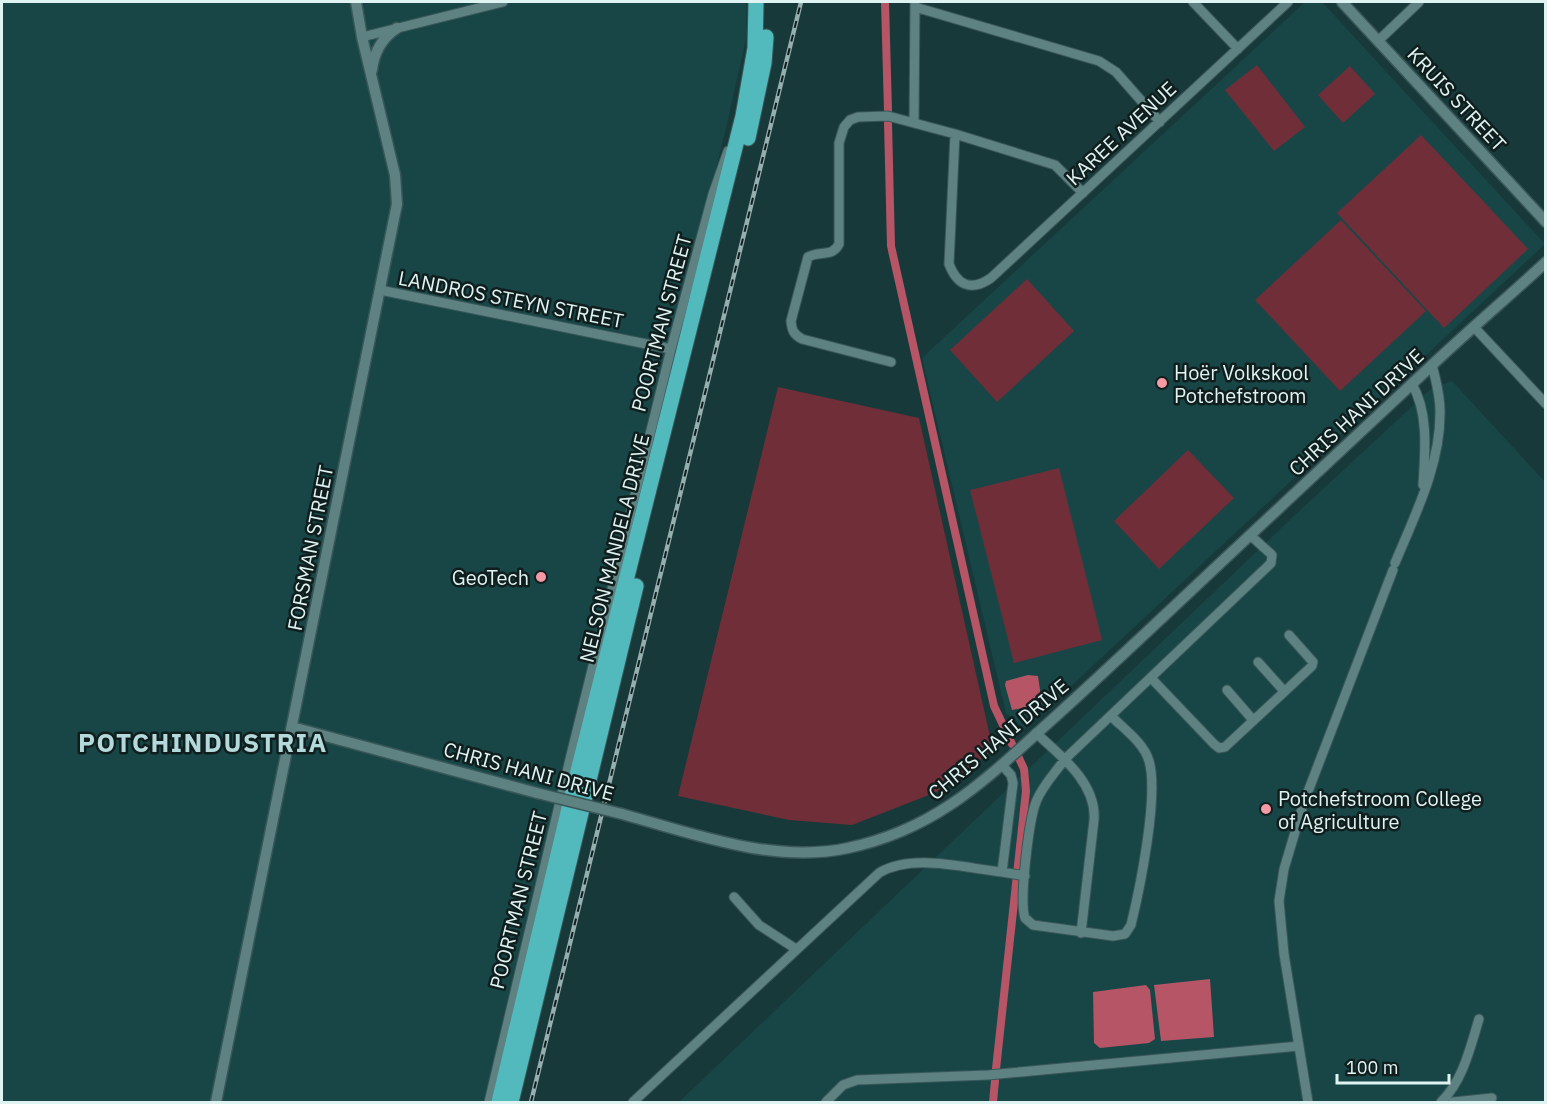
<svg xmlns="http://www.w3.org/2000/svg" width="1547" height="1104" font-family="'IBM Plex Sans',sans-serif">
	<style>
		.built { fill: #184647 }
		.green { fill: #702e39 }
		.water { fill: #b55565 }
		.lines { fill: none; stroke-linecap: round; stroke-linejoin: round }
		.canal { stroke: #b55565; stroke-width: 8 }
		.minor-casing { stroke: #3a5758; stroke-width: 11 }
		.tertiary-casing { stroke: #3a5758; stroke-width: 13 }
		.trunk-casing { stroke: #3a5758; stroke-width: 17 }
		.minor { stroke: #5e8182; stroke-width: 9 }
		.tertiary { stroke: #5e8182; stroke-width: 10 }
		.trunk { stroke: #52babd; stroke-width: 15 }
		.rail-casing { stroke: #96aeae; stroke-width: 4.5 }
		.rail { stroke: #101e1e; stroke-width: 2; stroke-dasharray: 7; stroke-linecap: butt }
		.tertiary-bridge-casing { stroke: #3a5758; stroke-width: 13; stroke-linecap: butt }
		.tertiary-bridge { stroke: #5e8182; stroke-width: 10 }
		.poi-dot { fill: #f49aa5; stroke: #101e1e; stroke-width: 2 }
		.labels { text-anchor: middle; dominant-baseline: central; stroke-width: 5; stroke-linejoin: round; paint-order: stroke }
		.street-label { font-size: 20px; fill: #e0f3f3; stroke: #101e1e }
		.poi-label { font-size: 20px; fill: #e0f3f3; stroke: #101e1e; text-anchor: start }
		.district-label { font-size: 26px; font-weight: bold; letter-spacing: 1.5px; fill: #b4d9da; stroke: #101e1e }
	</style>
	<rect width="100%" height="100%" fill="#18393a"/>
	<path class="built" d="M2,2H746L747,35L726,128L526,940L483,1102H2Z
		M1305,2H1322L1545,244L1025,729L1006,713L922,358Z
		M1452,381L1545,482V1102H679L1295,515L1432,388Z"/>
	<path class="green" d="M1257,65L1305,127L1274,151L1225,90Z
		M1350,66L1375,94L1343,123L1318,95Z
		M1421,135L1528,249L1444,328L1337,213Z
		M1341,220L1426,311L1340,391L1255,300Z
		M1027,279L1074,331L997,402L950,350Z
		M778,387L919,418L993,750L939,791L852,825L789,820L678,796Z
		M1188,450L1234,498L1159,569L1114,521Z
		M1059,468L1102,640L1014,663L970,490Z"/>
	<path class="water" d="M1028,675L1038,676L1042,704L1012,710L1005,685L1006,681Z
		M1210,979L1214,1037L1161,1041L1154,985Z
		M1146,985L1150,990L1155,1039L1149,1043L1100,1048L1094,1043L1093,992Z"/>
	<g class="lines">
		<path class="canal" d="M885,2L888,111
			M888,123L891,246L994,706L1012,744
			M996,1069L1026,791L1024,769L1018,756
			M993,1102L995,1081"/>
		<g class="minor-casing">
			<path id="minor" d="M1193,2L1238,49
				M915,7L1099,61L1116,72L1160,122
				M362,37L503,2
				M1378,41L1419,2
				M914,122L915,2
				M955,134L949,264C957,285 971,292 991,278L1288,2
				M380,290L671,349
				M1474,327L1546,404
				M891,362L802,339C793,334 792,330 791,321L808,257C820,250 832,258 839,244V143L844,127L850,120L858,117L888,116L955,134L1055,165L1083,193
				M1412,384C1429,413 1425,452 1423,485
				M1395,563C1415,515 1441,464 1440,411C1440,396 1436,380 1432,365
				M1258,662L1284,691
				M1152,679L1214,744L1219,748L1225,747L1312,666L1313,662L1289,635
				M1227,690L1253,720
				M1111,716C1124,729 1144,743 1149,761C1159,795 1140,888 1131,925L1125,934L1113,936L1033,925L1025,918C1019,901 1029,820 1036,802C1042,786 1055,773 1065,759L1267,567L1271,563L1272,555L1250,535
				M1036,733C1060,755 1097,783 1094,820L1081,933
				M1002,872L1025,876
				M734,897L759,925L796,949
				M489,1102L570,759L671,349L713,194L728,151
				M633,1102L879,873C912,853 964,868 1002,872L1013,783L1011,775L1002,765
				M826,1102L843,1085L857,1080L988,1075L1299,1046
				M1308,1102L1284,954L1279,901L1284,869L1304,802L1393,570
				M1441,1102C1463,1081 1470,1048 1479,1019
				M1453,1102L1492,1098"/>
		</g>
		<g class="tertiary-casing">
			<path id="tertiary" d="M1342,2L1546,222
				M372,70C374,52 382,38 397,28
				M292,727L537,793
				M622,814C694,834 774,864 848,848C939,829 989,776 1055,717C1109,668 1162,618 1215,568C1287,501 1358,434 1430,367C1468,331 1507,298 1546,262
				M216,1102L397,204L395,175L362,37L356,2"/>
		</g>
		<g class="trunk-casing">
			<path id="trunk" d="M748,138L764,63L766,37
				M499,1102L576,779L743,116L755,48L756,2
				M511,1102L636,586"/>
		</g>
		<use href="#minor" class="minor"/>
		<use href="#tertiary" class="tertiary"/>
		<use href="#trunk" class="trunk"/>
		<g class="rail-casing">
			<path id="rail" d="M531,1102L801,2"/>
		</g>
		<use href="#rail" class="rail"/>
		<g class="tertiary-bridge-casing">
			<path id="tertiary-bridge" d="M537,793L622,814"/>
		</g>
		<use href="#tertiary-bridge" class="tertiary-bridge"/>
	</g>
	<g class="poi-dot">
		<circle cx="1162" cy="383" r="6"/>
		<circle cx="541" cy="577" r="6"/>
		<circle cx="1266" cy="809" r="6"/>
	</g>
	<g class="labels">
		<g class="street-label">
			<text transform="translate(1457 99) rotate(47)">KRUIS STREET</text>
			<text transform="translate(1121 133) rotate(-43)">KAREE AVENUE</text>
			<text transform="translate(511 299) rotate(11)">LANDROS STEYN STREET</text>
			<text transform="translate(661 323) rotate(-75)">POORTMAN STREET</text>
			<text transform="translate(1356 412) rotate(-43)">CHRIS HANI DRIVE</text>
			<text transform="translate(310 548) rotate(-79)">FORSMAN STREET</text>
			<text transform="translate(614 548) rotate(-76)">NELSON MANDELA DRIVE</text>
			<text transform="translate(998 739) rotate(-40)">CHRIS HANI DRIVE</text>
			<text transform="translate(529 771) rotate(15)">CHRIS HANI DRIVE</text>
			<text transform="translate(518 900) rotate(-76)">POORTMAN STREET</text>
		</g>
		<g class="poi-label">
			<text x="1174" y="372">Hoër Volkskool<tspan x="1174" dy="23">Potchefstroom</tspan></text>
			<text x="529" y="577" text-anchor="end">GeoTech</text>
			<text x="1278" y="798">Potchefstroom College<tspan x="1278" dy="23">of Agriculture</tspan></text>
		</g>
		<g class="district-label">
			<text x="203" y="742">POTCHINDUSTRIA</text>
		</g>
	</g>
	<rect width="1547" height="1104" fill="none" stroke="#e0f3f3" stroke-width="6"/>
	<path d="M1337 1074v9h112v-9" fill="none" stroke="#e0f3f3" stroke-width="3"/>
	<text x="1346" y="1074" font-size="18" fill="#e0f3f3" stroke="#101e1e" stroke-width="4.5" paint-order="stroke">100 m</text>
</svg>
